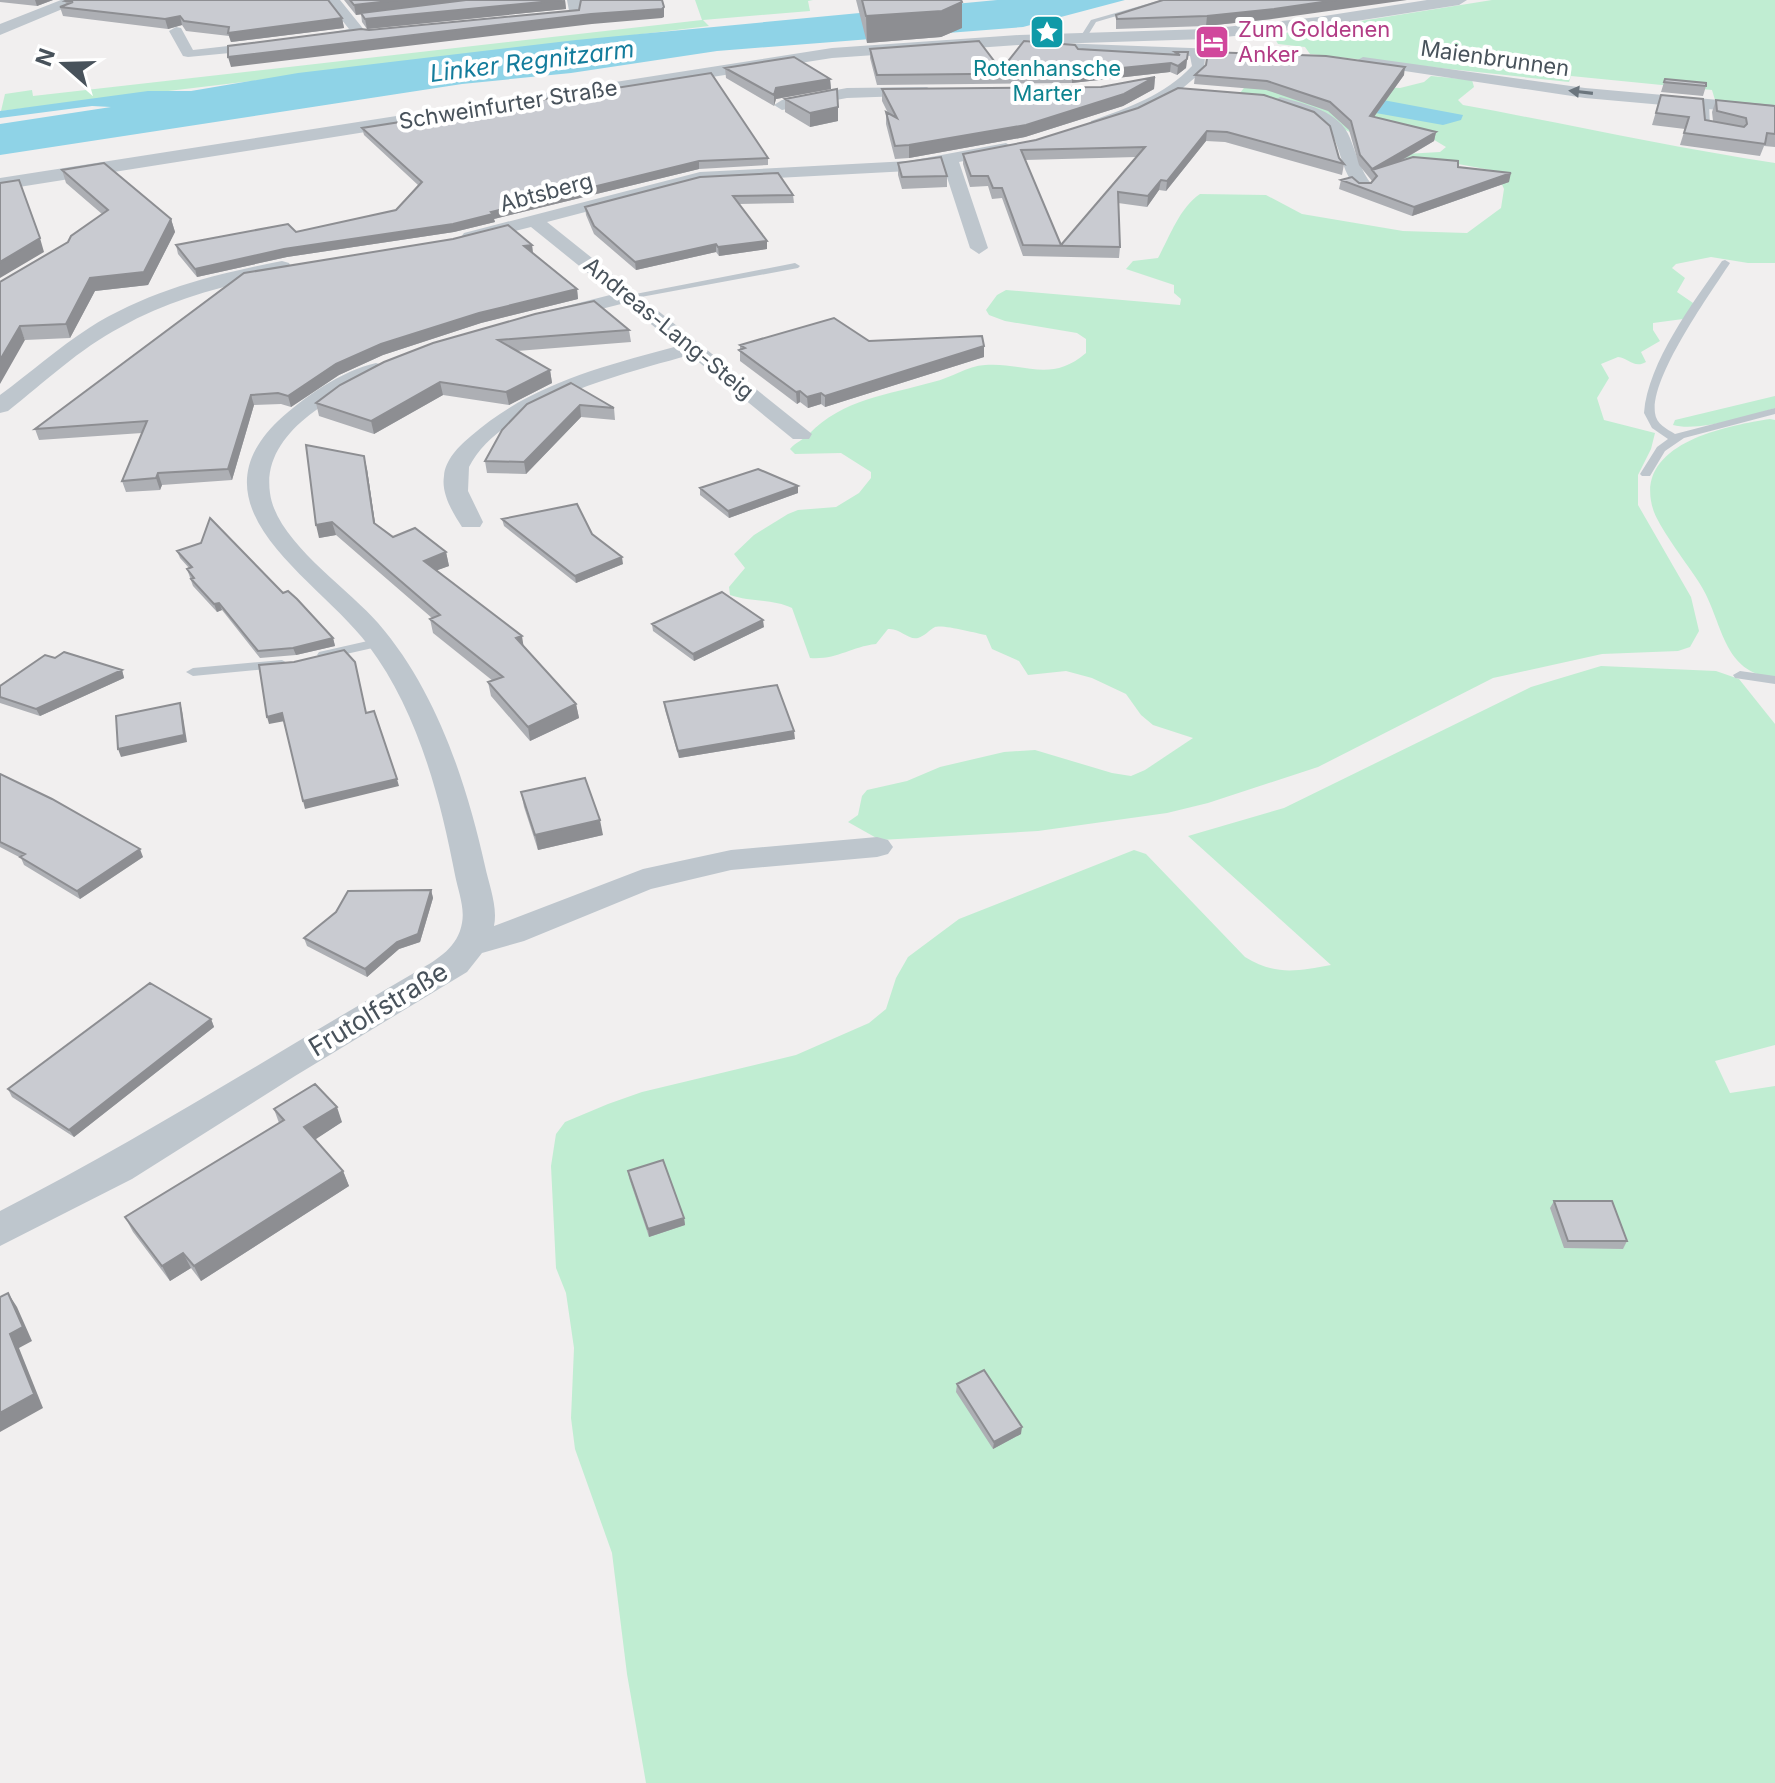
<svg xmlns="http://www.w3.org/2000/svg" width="1775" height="1783" font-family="Inter,sans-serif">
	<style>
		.green { fill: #c0edd2 }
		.water { fill: #8fd3e7 }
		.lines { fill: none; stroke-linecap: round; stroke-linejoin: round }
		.service { fill: #bec6cd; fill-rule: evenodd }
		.minor { fill: #bec6cd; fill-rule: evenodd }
		.tertiary { fill: #bec6cd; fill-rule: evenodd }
		.wall { fill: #adafb4; fill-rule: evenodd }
		.shaded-wall { fill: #8d8e92 }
		.building { fill: #c9cbd1; stroke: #8d8e92; stroke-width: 2; fill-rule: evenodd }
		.oneway { fill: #6b757d }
		.labels { text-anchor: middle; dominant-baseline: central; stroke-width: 8; stroke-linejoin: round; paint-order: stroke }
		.far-hotel-label { font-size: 22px; fill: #b23c85; stroke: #fff; text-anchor: start }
		.far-street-label { font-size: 22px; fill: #48525b; stroke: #fff }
		.far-culture-label { font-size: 22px; fill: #0d838f; stroke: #fff }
		.far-water-label { font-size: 24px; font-style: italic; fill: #137c9c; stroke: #fff }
		.street-label { font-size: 26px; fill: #48525b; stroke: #fff }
	</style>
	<rect width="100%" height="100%" fill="#f1efef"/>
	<path class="green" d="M695,0H813L808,1L810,11L703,20L709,26L1,111L5,94L32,90L33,96L702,20Z
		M1492,0H1775V106L1715,100L1712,90L1571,76L1569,82L1310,54L1305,47L1278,44L1273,35Z
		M1431,76L1472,80L1474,87L1458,100L1463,105C1567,124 1670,147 1775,163V263H1748L1711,257L1676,264L1672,268L1685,278L1677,292L1696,305L1683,319L1653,323V330L1660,341L1641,352L1646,362C1634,369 1629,358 1618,357L1601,364L1609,378L1597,398L1604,420L1655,433L1651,449L1638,475V505L1691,597L1699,631L1690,647L1678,651L1602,654L1493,678L1318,767L1208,803L1167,813L1038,831L880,840L848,822L858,815L862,796L867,790L907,781L940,767L1004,752L1035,750L1112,773L1131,776L1145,770L1193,738L1153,725L1141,715L1126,694L1092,678L1066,671L1028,675L1019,661L992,649L986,635C976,633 942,624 935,627C929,630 925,636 918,638C907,640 901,628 888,629L876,644C850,647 837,660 810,658L792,608C774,599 750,602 730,595L729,587L745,568L734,554L754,535L788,514L798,510L836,507L859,493L871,478V472L841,453L795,454L790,449C796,442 803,440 809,434C843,399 887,395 933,382C951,378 967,366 985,365C1025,362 1050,384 1086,353V339L1077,333L1005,321L989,315L986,310L997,295L1006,290L1180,305L1181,299L1174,293V285L1126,269L1133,261L1158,258C1169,238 1180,207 1200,194L1266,195L1302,214L1403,231L1467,233L1501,208L1504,189L1496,171L1458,164L1370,156L1440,152L1446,147L1431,138L1354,134L1286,101L1240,93L1250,80L1400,88L1424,82Z
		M1775,396V408C1750,416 1698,432 1673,425L1675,420Z
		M1770,419L1775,420V677C1722,675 1723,620 1700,584C1688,565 1662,532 1654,512C1630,444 1725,426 1770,419Z
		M1601,666L1716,671L1739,679L1775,724V1045L1715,1061L1730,1093L1775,1086V1783H646L627,1674L612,1553L575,1449L571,1418L574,1348L566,1293L556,1268L551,1166L556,1134L565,1122L608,1104L642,1092L796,1055L869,1023L886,1009L896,978L908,957L959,919L1134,850L1146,854L1245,957C1275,976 1298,971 1331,965L1188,836L1284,808L1531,687Z"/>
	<path class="water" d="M997,0H1125L1023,27L717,51L571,73L462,84L0,155V124L111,107L92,106L0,118V111L148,91H191L298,73L576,40Z
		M1383,100L1463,115L1461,120L1443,125L1359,110Z"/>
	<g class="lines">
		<path class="service" d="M1161,0H1171L1096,22L1085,40L1079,39L1091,20Z
			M1702,101L1709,103L1710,127L1722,130V134L1702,128Z
			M1725,260L1730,263C1710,294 1650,377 1655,413C1656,424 1667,429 1675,434L1775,408V414L1684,438L1665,451L1650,476H1642L1640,474L1657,447L1668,439L1652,428L1644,413C1648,362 1693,303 1722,261Z
			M795,263L800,266L798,268L630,299L625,296Z
			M381,638L386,639V645L324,659L317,655L319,652Z
			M282,660L289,664L287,667L193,676L186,672L193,668Z
			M1740,671L1775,676V684L1735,678L1733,675Z"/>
		<path class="minor" d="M326,0H340L365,31L363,34L313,42V36L349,29Z
			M567,0H581L580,16H570Z
			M176,27L181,28L193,50L272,41L279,45L272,49L188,57L183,56L169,31Z
			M1032,42L1217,49L1224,53L1217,57H1205L1204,70L1171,98L1097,129L1091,127V121C1128,108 1165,95 1192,66L1190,56L1027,49L1025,46Z
			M1363,57L1585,88L1775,105V115L1585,98L1358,64L1356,61Z
			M927,87L935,92L932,95L847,98L782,110L774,105L782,100L847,88Z
			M1280,97C1305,104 1340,111 1350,138C1357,156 1360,169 1372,185L1369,189H1357C1343,172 1342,157 1334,138C1325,117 1294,110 1275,105L1272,102Z
			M1006,143L1014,148L1012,151L959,162L988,248L979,254L970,248L943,165L909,171L700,182L547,222L812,434L809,439H793L690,355C626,373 501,403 469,467L468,491L483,522L480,527H462C453,513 441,494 444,476C445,460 459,446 471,436C530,384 604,366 678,346L625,303L558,320L551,318L548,314L551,310L614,294L531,227L470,242L464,241L461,237L464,233L700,172L909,161Z
			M282,261L289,263L291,267L289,271C230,285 174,297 121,327C79,349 45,382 8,411L0,413V395C30,373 58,348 89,328C147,291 215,274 282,261Z
			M376,363L383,365L387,369L383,373C337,395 261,431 270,493C276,541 348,588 378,623C436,690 466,781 485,866C489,885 498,907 494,926L643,869L731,850L877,837L888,840L893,847L888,854L877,857L731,870L651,889L524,941L482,953L467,972L295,1076L132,1179L0,1246V1211C143,1138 279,1051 419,970C438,959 458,947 462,923C465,908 458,890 455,875C440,796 417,710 368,645C320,580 187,509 278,421C304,397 341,371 376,363Z"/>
		<path class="tertiary" d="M61,0H84L0,35V24Z
			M1427,0H1467L1459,5L1318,27L1206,39L1019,45L832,58L0,190V178L832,48L1019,35L1206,29L1318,17Z"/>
	</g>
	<path class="wall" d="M0,0H53L37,6L0,2Z
		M344,0H565L566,9L367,29L362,22L361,14L356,15Z
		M856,0H961L962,28L941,37L867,43Z
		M1163,0L1272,19L1206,26L1116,29V15Z
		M65,1L342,18L344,28L231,42L229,36L186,31L182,25L168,29L63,16L60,7L66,4Z
		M870,49L1001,70L1078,49L1174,54L1175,52H1188L1186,68L1177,75L1170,72L1072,83L877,85L870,58Z
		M725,68L830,79L831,89L776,99L774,106L726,78Z
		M1195,75H1404L1374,117L1436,132L1434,141L1401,161L1458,167L1509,182L1412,216L1339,189L1341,180L1359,183H1371L1372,181L1359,165L1349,130L1328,111L1266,90L1194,84Z
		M1155,77L1154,89L1123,106L1025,137L909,158L895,159L886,124V112L888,113L882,101V89L1101,87Z
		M1665,79L1706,86L1703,96L1661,92Z
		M1264,95L1339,158L1344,164L1342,175L1225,142L1206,141L1166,191L1159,190L1147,207L1118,203L1120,247L1119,258L1023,256L1002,198L992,199L988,186L970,187L963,164V154ZM1136,157L1061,245L1025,160Z
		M1661,95L1705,120L1713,121L1712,112L1716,100L1775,106V147L1764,146L1760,156L1680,145L1685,129L1652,125Z
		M785,99L838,121L810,127L785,112Z
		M362,128L768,158V165L699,169L494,219L495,222L454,232L287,257L197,277L178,254L176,245L296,232L396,210L418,185L364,135Z
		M898,163L947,176V187L902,189L898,175Z
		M62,170L171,219L175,232L148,285L95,291L70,338L25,340L0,282L68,242L102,214L66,183Z
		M700,177L793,195L794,203L739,204L767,241V249L719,256L716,252L636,270L594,234L586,215L585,207Z
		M532,245L533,254L577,289L578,299L481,323L383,355L339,375L291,407L281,404L254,405L232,480L162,485L160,490L126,492L122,481L142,433L39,440L35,429Z
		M629,330L631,342L517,351L550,370L552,383L509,405L443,395L374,434L319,416L316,403L433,343Z
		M869,341L984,357L825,407L821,404L808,408L800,402L797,404L740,361V345Z
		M571,383L614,408L615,420L581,417L526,474L487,473L485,461Z
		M367,469L375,524L393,537L446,552L449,566L437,570L524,647L576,704L579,718L530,741L491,696L488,682L493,681L433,633L430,619L432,618L336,535L319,538Z
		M798,486V493L729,518L700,495V488Z
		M502,519L592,534L623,564L576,583L504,526Z
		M177,551L283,593L333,638L335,646L296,655L260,658L222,610L217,612L193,586L187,569L189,568L180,558Z
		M652,624L764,627L694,661L653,631Z
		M55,658L122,670L124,678L40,716L0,703V686Z
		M664,702L795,739L679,758L665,710Z
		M0,774L143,857L80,899L24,865L21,858L0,847Z
		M521,792L603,835L538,850L524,807Z
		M431,890L433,898L420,942L399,949L367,977L307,946L304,938Z
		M211,1019L214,1027L74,1137L12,1097L8,1089Z
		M274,1109L342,1122L315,1139L343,1171L349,1186L201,1281L191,1268L170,1281L133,1232L125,1217L279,1123Z
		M628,1171L684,1218L685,1225L649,1237L629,1178Z
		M1554,1201L1627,1241L1623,1249L1564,1248L1550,1208Z
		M957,1384L1021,1434L993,1449L956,1392Z"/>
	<path class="shaded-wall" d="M35,0H53L37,6Z
		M398,0H473L356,15L354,5Z
		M565,0L566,9L367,29L365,19Z
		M1336,0H1407L1272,19L1206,26L1207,16Z
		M962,2V28L941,37L867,43L866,16Z
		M664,7V17L662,18L592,24L231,67L228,57L591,14Z
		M180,16L182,25L168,29L165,19Z
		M342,18L344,28L231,42L228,33Z
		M1187,59L1186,68L1177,75L1178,66Z
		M1171,63L1170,72L1072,83V73Z
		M1405,67L1404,75L1368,125L1370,116Z
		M1155,77L1154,89L1123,106L1025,137L909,158V145Z
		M830,79L831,89L776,99L774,106V95L776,88Z
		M838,107V121L810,127V113Z
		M1207,131L1206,141L1166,191L1167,181Z
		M1436,132L1434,141L1376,175L1372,169Z
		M699,161V169L494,219L495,222L454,232L287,257L197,277L195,269L284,249L491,212Z
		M1511,173L1509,182L1412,216L1414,207Z
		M1161,180L1159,190L1147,207L1148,196Z
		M171,219L175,232L148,285L95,291L70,338L66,324L90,278Z
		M40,238L44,252L0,278V262Z
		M767,241V249L719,256L718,247Z
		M716,244V252L636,270L635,262Z
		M532,245L533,254L524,246Z
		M577,289L578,299L481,323L383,355L339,375L291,407L288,396L336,364L381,344L479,313Z
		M20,326L25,340L0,384V360Z
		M984,346V357L825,407V396Z
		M550,370L552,383L509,405L506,392Z
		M440,382L443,395L374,434L371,421Z
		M800,391V402L797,404L796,392Z
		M821,393V404L808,408L807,397Z
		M251,395L254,405L232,480L228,469Z
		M580,405L581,417L526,474L524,462Z
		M364,456L367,469L377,536L374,523Z
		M158,473L162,485L160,490L156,478Z
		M798,486V493L729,518L728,511Z
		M332,522L336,535L319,538L316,525Z
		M446,552L449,566L427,574L424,561Z
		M622,557L623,564L576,583L575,576Z
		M219,603L222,610L217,612L214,604Z
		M763,620L764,627L694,661L693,654Z
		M522,636L524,649L516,638Z
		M333,638L335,646L296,655L293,648Z
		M122,670L124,678L40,716L36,709Z
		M180,703L182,710L187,742L121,757L118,749Z
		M576,704L579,718L530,741L528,727Z
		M282,713L285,721L269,724L267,717Z
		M794,731L795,739L679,758L678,751Z
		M397,779L399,786L305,809L303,801Z
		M600,820L603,835L538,850L535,835Z
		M140,849L143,857L80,899L77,891Z
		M431,890L433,898L420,942L399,949L367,977L365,969Z
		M211,1019L214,1027L74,1137L69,1130Z
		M337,1107L342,1122L310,1143L304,1127Z
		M343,1171L349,1186L201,1281L194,1266Z
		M684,1218L685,1225L649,1237L648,1229Z
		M183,1253L191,1268L170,1281L162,1266Z
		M8,1293L17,1307L32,1341L19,1348L43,1408L0,1432V1413L10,1334Z
		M1022,1427L1021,1434L993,1449L994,1442Z"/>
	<path class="building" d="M67,0H328L342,18L228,33L229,27L184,21L180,16L165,19L60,7L73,2L65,1Z
		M350,0H398L354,5Z
		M466,0H562L365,19L361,13Z
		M581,0H662L664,7L662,9L591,14L228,57V46L361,29L369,30L579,10Z
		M862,0H961L962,2L942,11L866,16Z
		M1163,0H1336L1274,9L1207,16L1117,19L1116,15Z
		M979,41L1001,70L1024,41L1075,45L1078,49L1180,55L1175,52H1188L1187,59L1178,66L1171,63L1072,73L877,75L870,49Z
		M1208,52L1326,56L1405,67L1370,116L1436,132L1372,169L1360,155L1351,121L1330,102L1267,81L1195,75L1206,65Z
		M794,57L830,79L776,88L774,95L725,68Z
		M711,73L768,158L699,161L491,212L493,214L453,224L284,249L195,269L176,245L288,224L296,232L396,210L422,182L362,128Z
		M1155,77L1124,94L1026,125L909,145L895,146L886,112L897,118L882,89L1101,87Z
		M1665,79L1706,83V86L1664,82Z
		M1178,88L1264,95L1314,112L1330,126L1339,158L1344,164L1227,132L1207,131L1167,181L1161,180L1148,196L1118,192L1120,247L1023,245L1002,188H993L988,176H971L963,154L1036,140L1138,108ZM1145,147L1061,245L1021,150Z
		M837,89L838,107L810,113L785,99Z
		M1661,95L1703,99L1705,120L1744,127L1747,124L1746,118L1717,111L1716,100L1775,106V134L1767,133L1765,144L1684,133L1689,117L1656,113Z
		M941,157L947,176L902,177L898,163Z
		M1413,157L1458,161V167L1511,173L1414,207L1341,180L1352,177L1359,183H1371L1377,176L1372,170Z
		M104,163L171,219L144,272L90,278L66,324L20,326L0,360V282L68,242L71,236L108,210L62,170Z
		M778,173L793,195L733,196L767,241L718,247L716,244L635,262L594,226L585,207L700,177Z
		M19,180L40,238L0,262V183Z
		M508,225L532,245L524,246L577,289L479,313L381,344L336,364L288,396L278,393L251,395L228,469L158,473L156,478L122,481L147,421L35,429L244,273L453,239Z
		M594,301L629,330L498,340L550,370L506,392L440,382L371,421L316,403L340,385L384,362L433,343L535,314Z
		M834,318L869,341L982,336L984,346L825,396L821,393L807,397L800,391L796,392L739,350L745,348L740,345Z
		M571,383L614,408L580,405L524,462L485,461L502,430L527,404Z
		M306,445L364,456L374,523L393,537L415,528L446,552L424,561L522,636L516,638L576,704L528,727L488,682L503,677L430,619L440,615L332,522L316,525Z
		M758,469L798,486L728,511L700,488Z
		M577,504L592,534L622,557L575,576L502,519Z
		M210,518L283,593L288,591L297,599L333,638L293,648L258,651L219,603L214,604L191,579L194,578L187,569L192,567L177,551L201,543Z
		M722,592L763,620L693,654L652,624Z
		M344,650L355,662L366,713L374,711L397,779L303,801L282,713L267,717L259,665L294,662Z
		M64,652L122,670L36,709L0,697V686L45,655L55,658Z
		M777,685L794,731L678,751L664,702Z
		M180,703L184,735L118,749L116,716Z
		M0,774L52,799L140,849L77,891L20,857L25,854L0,842Z
		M585,778L600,820L535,835L521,792Z
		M431,890L418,934L397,942L365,969L304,938L336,912L348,891Z
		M150,983L211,1019L69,1130L8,1089Z
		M315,1084L337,1107L304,1127L343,1171L194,1266L183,1253L162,1266L125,1217L284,1120L274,1109Z
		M663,1160L684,1218L648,1229L628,1171Z
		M1554,1201H1612L1627,1241H1568Z
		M8,1293L23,1327L10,1334L34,1394L0,1413V1297Z
		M984,1370L1022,1427L994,1442L957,1384Z"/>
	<defs><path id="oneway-solid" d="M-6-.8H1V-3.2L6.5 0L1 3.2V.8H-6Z" transform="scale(2)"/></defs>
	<use class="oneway" href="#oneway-solid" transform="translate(1581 92) rotate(-173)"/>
	<defs>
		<g id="sight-square" transform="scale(1.8)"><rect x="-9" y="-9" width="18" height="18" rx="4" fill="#0f9aa8" stroke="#fff"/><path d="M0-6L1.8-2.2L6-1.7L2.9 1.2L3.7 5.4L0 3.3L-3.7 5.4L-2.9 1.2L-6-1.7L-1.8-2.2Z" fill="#fff"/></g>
		<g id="hotel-square" transform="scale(1.8)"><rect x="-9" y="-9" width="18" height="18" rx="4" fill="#d1479c" stroke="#fff"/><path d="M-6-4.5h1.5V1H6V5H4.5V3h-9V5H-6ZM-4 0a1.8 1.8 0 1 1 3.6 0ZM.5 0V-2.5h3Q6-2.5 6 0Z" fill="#fff"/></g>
	</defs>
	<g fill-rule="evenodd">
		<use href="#sight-square" x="1047" y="32"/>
		<use href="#hotel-square" x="1212" y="42"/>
	</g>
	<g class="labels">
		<g class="far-hotel-label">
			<text x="1238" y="29">Zum Goldenen<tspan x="1238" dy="25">Anker</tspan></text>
		</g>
		<g class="far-street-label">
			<text transform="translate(1495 58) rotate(8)">Maienbrunnen</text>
			<text transform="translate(508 104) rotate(-9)">Schweinfurter Straße</text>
			<text transform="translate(546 192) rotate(-15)">Abtsberg</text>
			<text transform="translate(669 328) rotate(39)">Andreas-Lang-Steig</text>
		</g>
		<g class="far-culture-label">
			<text x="1047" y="68">Rotenhansche<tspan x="1047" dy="25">Marter</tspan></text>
		</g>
		<g class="far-water-label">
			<text transform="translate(532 61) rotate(-7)">Linker Regnitzarm</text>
		</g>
		<g class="street-label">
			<text transform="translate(378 1009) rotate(-31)">Frutolfstraße</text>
		</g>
	</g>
	<g transform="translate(64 64) rotate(290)" stroke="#ffffff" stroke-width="6" paint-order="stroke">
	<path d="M0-6L14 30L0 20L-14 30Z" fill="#48525b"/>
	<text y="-12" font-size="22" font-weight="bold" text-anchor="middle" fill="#48525b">N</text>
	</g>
</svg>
